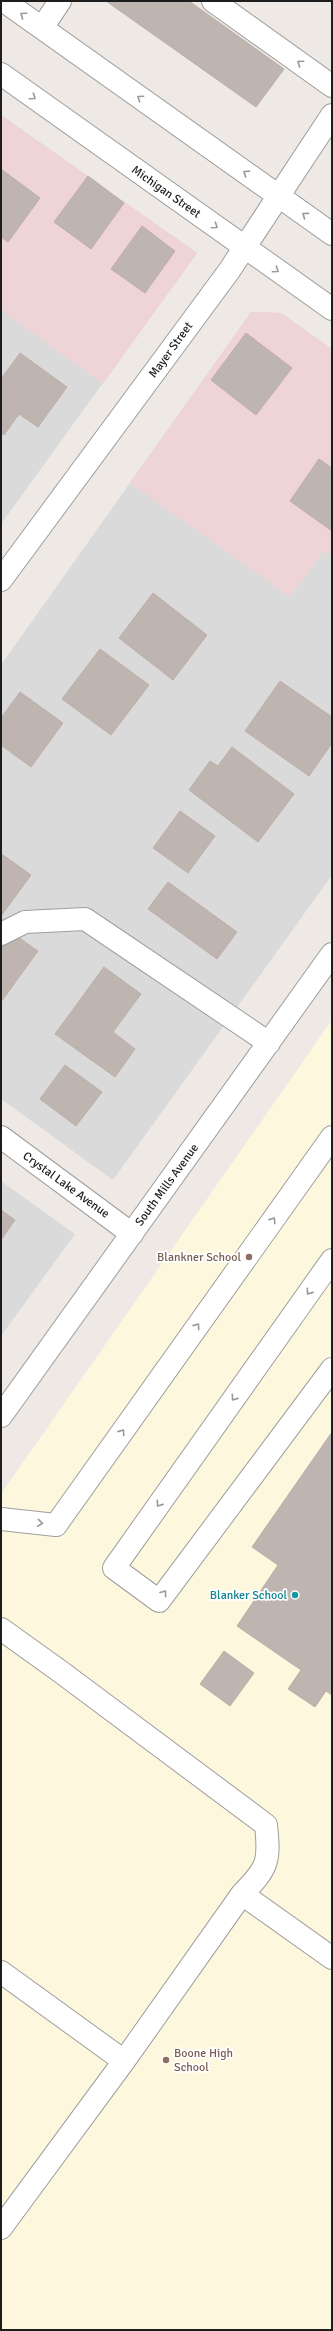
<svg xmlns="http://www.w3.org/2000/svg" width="333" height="2331" font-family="Signika,sans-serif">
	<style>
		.residential { fill: #dbdada }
		.commercial { fill: #eed3d7 }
		.education { fill: #fdf8dd }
		.building { fill: #beb4b0; stroke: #bfada7 }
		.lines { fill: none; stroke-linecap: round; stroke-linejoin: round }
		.minor-casing { stroke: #9e9e9e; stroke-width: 24 }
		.minor { stroke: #fff; stroke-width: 22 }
		.oneway { stroke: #999 }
		.education-dot { fill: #8d6e63; stroke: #fff; stroke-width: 1.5 }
		.culture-dot { fill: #0f9aa8; stroke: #fff; stroke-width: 1.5 }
		.labels { text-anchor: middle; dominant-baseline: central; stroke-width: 3.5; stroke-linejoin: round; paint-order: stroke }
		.street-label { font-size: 12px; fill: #1d1d1d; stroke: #fff }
		.education-label { font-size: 12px; fill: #785e54; stroke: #fff; text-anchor: end }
		.culture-label { font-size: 12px; fill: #0d838f; stroke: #fff; text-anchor: end }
	</style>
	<rect width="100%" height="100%" fill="#eee9e4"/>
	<path class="residential" d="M1,115L197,253L1,524Z
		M251,312L281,313L332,349V875L113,1180L1,1099V665Z
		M1,1181L75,1234L1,1336Z"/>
	<path class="commercial" d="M1,115L197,253L103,384L1,310Z
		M251,312L281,313L332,349V556L324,551L290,597L130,483Z"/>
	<path class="education" d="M332,1020V2330H1V1494Z"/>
	<path class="building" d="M106,1H189L284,69L256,107Z
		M1,169L40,198L8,242L1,237Z
		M88,176L124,203L91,249L54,222Z
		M142,226L175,251L145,293L111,269Z
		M246,333L292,368L256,415L211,380Z
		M20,353L67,387L38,427L19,414L4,435L1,433V379Z
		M319,459L332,468V531L290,501Z
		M153,593L207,635L173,680L119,638Z
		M100,649L149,685L111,735L62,699Z
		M280,681L332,717V743L309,776L245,731Z
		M20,692L63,723L31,767L1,745V718Z
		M232,747L294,794L258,842L189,790L210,761L218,766Z
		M180,811L215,836L188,873L153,848Z
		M3,855L31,875L1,916V857Z
		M168,882L237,932L217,959L148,909Z
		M12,933L38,951L1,1002V948Z
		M104,967L141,994L113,1032L135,1049L115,1077L55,1034Z
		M65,1065L102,1092L76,1126L40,1099Z
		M1,1210L15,1220L1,1240Z
		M332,1432V1695L326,1691L315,1707L288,1689L301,1670L237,1626L278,1565L252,1547Z
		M224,1651L254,1673L230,1706L200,1684Z"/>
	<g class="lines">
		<g class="minor-casing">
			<path id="minor" d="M4,1L332,234
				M213,1L332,86
				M42,28L60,1
				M1,74L332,309
				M1,580L229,271L332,115
				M1,934L25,922L85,919L269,1043
				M1,1137L132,1234
				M332,1260L114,1568L159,1601L332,1369
				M1,1416L332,954
				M1,1519L56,1525L332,1137
				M1,1629L61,1672L266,1825C270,1861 268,1868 242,1894L124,2061L1,2228
				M242,1894L332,1958
				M1,1972L124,2061"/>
		</g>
		<use href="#minor" class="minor"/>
	</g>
	<defs><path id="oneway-chevron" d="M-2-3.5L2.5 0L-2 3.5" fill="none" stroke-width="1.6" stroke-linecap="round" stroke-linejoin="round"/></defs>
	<g class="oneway">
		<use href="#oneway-chevron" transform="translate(23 15) rotate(-145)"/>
		<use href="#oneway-chevron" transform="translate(300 63) rotate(-145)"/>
		<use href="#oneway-chevron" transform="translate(33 97) rotate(35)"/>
		<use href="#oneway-chevron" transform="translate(140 98) rotate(-145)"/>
		<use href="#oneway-chevron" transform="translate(246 173) rotate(-145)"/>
		<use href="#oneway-chevron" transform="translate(305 215) rotate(-144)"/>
		<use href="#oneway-chevron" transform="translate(215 226) rotate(35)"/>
		<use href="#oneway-chevron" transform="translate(276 270) rotate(35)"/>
		<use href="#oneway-chevron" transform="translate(273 1220) rotate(-55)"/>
		<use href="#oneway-chevron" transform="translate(309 1292) rotate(125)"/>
		<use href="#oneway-chevron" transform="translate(197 1326) rotate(-55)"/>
		<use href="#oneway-chevron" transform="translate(234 1398) rotate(125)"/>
		<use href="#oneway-chevron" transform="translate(122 1432) rotate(-55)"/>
		<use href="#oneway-chevron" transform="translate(159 1504) rotate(125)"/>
		<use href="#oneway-chevron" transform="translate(40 1523) rotate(6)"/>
		<use href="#oneway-chevron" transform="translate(164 1593) rotate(-53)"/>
	</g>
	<g class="education-dot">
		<circle cx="249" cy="1257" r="4"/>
		<circle cx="166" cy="2060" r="4"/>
	</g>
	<circle class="culture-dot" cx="295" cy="1595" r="4"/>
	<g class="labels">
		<g class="street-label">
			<text transform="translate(166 192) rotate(35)">Michigan Street</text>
			<text transform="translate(171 350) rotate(-54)">Mayer Street</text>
			<text transform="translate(66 1185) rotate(36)">Crystal Lake Avenue</text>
			<text transform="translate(167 1185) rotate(-54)">South Mills Avenue</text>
		</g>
		<g class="education-label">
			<text x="241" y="1257">Blankner School</text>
			<text x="174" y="2053" text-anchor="start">Boone High<tspan x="174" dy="14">School</tspan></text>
		</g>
		<g class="culture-label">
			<text x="287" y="1595">Blanker School</text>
		</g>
	</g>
	<rect width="333" height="2331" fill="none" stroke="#1d1d1d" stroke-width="4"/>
</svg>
